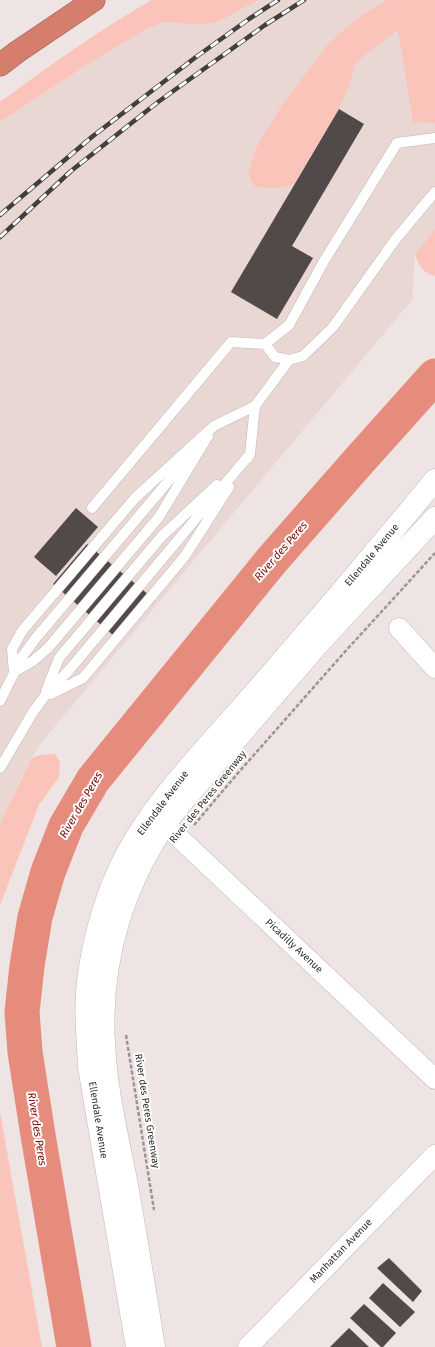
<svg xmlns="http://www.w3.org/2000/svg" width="435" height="1347" font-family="'Fira Sans',sans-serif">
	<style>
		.built { fill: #e9d7d4 }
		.green { fill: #fbc4ba }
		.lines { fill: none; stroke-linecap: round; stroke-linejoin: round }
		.river { stroke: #e58c7c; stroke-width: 35 }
		.building { fill: #524a49 }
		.service-casing { stroke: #c1b7b6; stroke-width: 11 }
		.minor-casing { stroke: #c1b7b6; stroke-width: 21 }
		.secondary-casing { stroke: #c1b7b6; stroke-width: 23 }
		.motorway-casing { stroke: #9b6156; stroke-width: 23 }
		.path { stroke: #9c9594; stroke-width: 2.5; stroke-dasharray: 4 2; stroke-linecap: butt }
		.service { stroke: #fff; stroke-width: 10 }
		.minor { stroke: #fff; stroke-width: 20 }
		.secondary { stroke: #fff; stroke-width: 22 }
		.motorway { stroke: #d57e6e; stroke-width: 22 }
		.rail-casing { stroke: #433f3e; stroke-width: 4.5 }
		.rail { stroke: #fff; stroke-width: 3; stroke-dasharray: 9; stroke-linecap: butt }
		.labels { text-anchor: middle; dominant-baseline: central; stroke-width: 4; stroke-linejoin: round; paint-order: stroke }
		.street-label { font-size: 10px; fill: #2e2b2a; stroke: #fff }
		.water-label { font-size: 11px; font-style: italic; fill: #780c02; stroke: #fff }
	</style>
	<rect width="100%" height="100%" fill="#eee4e3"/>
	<path class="built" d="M258,0H435V229L415,255L412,300L40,744L20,781L0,825V122L96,59L150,27L165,22L199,25L216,23Z"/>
	<path class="green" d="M152,0H258L216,23L199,25L165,22L150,27L96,59L0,122V102C49,66 99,30 152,0Z
		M387,0H435V123L413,122L398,30L356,62L349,86L339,109L294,184C278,190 270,189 254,186L248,173L256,148L282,105L328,44L360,16Z
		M435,229V276C423,273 419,266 415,255Z
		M55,754L60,762L59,777L39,805L0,905V825L2,819L32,758L40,755Z
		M0,1112L42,1347H0Z"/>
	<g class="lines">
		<path class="river" d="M74,1347L38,1135L25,1052L22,1012L27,966L35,917L48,872L66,826L93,780L272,560L357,463L435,376"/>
	</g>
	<path class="building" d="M339,109L364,124L292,246L313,258L277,319L231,292Z
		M76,508L98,527L56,576L34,557Z
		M87,544L155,600L120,641L53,584Z
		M389,1258L422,1291L413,1302L377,1268Z
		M383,1283L415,1312L400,1327L369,1298Z
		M364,1304L396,1333L383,1347H381L350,1318Z
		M349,1328L369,1347H330Z"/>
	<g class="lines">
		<g class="service-casing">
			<path id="service" d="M265,344L275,357L289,360L303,356L333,327L395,240L435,192
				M247,459L250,454L255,406
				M92,508L231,342L265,344L289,325L324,261L397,143L435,138
				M14,672L12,649L22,631L135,498L214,426L255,406L289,360
				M14,672L33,661L48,648L159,517L208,436
				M46,691L59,658L162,536L217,485
				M51,694L83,678L185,556L229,487
				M0,701L22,657L35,639L188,458
				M0,768L33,712L44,697L70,669L250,454"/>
		</g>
		<g class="minor-casing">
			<path id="minor" d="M399,628L435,668
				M153,813L435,1079
				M248,1347L435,1155"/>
		</g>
		<g class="secondary-casing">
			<path id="secondary" d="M137,1347L89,1067C88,1042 85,1017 87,993C90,956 99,920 112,886C141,812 201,755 252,696C314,625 375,553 435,480
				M154,1347C145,1291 136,1236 126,1180C117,1135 106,1089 104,1043C99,958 125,876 176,809L318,644L435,518"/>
		</g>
		<g class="motorway-casing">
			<path id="motorway" d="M0,65L17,52L94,0"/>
		</g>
		<path class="path" d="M194,825L238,773L342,655L435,553
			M126,1035L154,1210"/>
		<use href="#service" class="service"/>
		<use href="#minor" class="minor"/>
		<use href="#secondary" class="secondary"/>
		<use href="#motorway" class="motorway"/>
		<g class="rail-casing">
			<path id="rail" d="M0,215L93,136L196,57L249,19L278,0
				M0,237L71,171L158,102L265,25L304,0"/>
		</g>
		<use href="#rail" class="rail"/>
	</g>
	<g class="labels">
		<g class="street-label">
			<text transform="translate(372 555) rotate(-50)">Ellendale Avenue</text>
			<text transform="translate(208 797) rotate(-51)">River des Peres Greenway</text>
			<text transform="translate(163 803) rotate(-53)">Ellendale Avenue</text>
			<text transform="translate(294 946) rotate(43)">Picadilly Avenue</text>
			<text transform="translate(147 1111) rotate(81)">River des Peres Greenway</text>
			<text transform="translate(98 1120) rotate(81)">Ellendale Avenue</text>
			<text transform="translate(341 1251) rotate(-46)">Manhattan Avenue</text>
		</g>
		<g class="water-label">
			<text transform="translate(281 551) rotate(-49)">River des Peres</text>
			<text transform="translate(81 805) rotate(-60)">River des Peres</text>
			<text transform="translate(37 1129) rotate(81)">River des Peres</text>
		</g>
	</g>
</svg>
